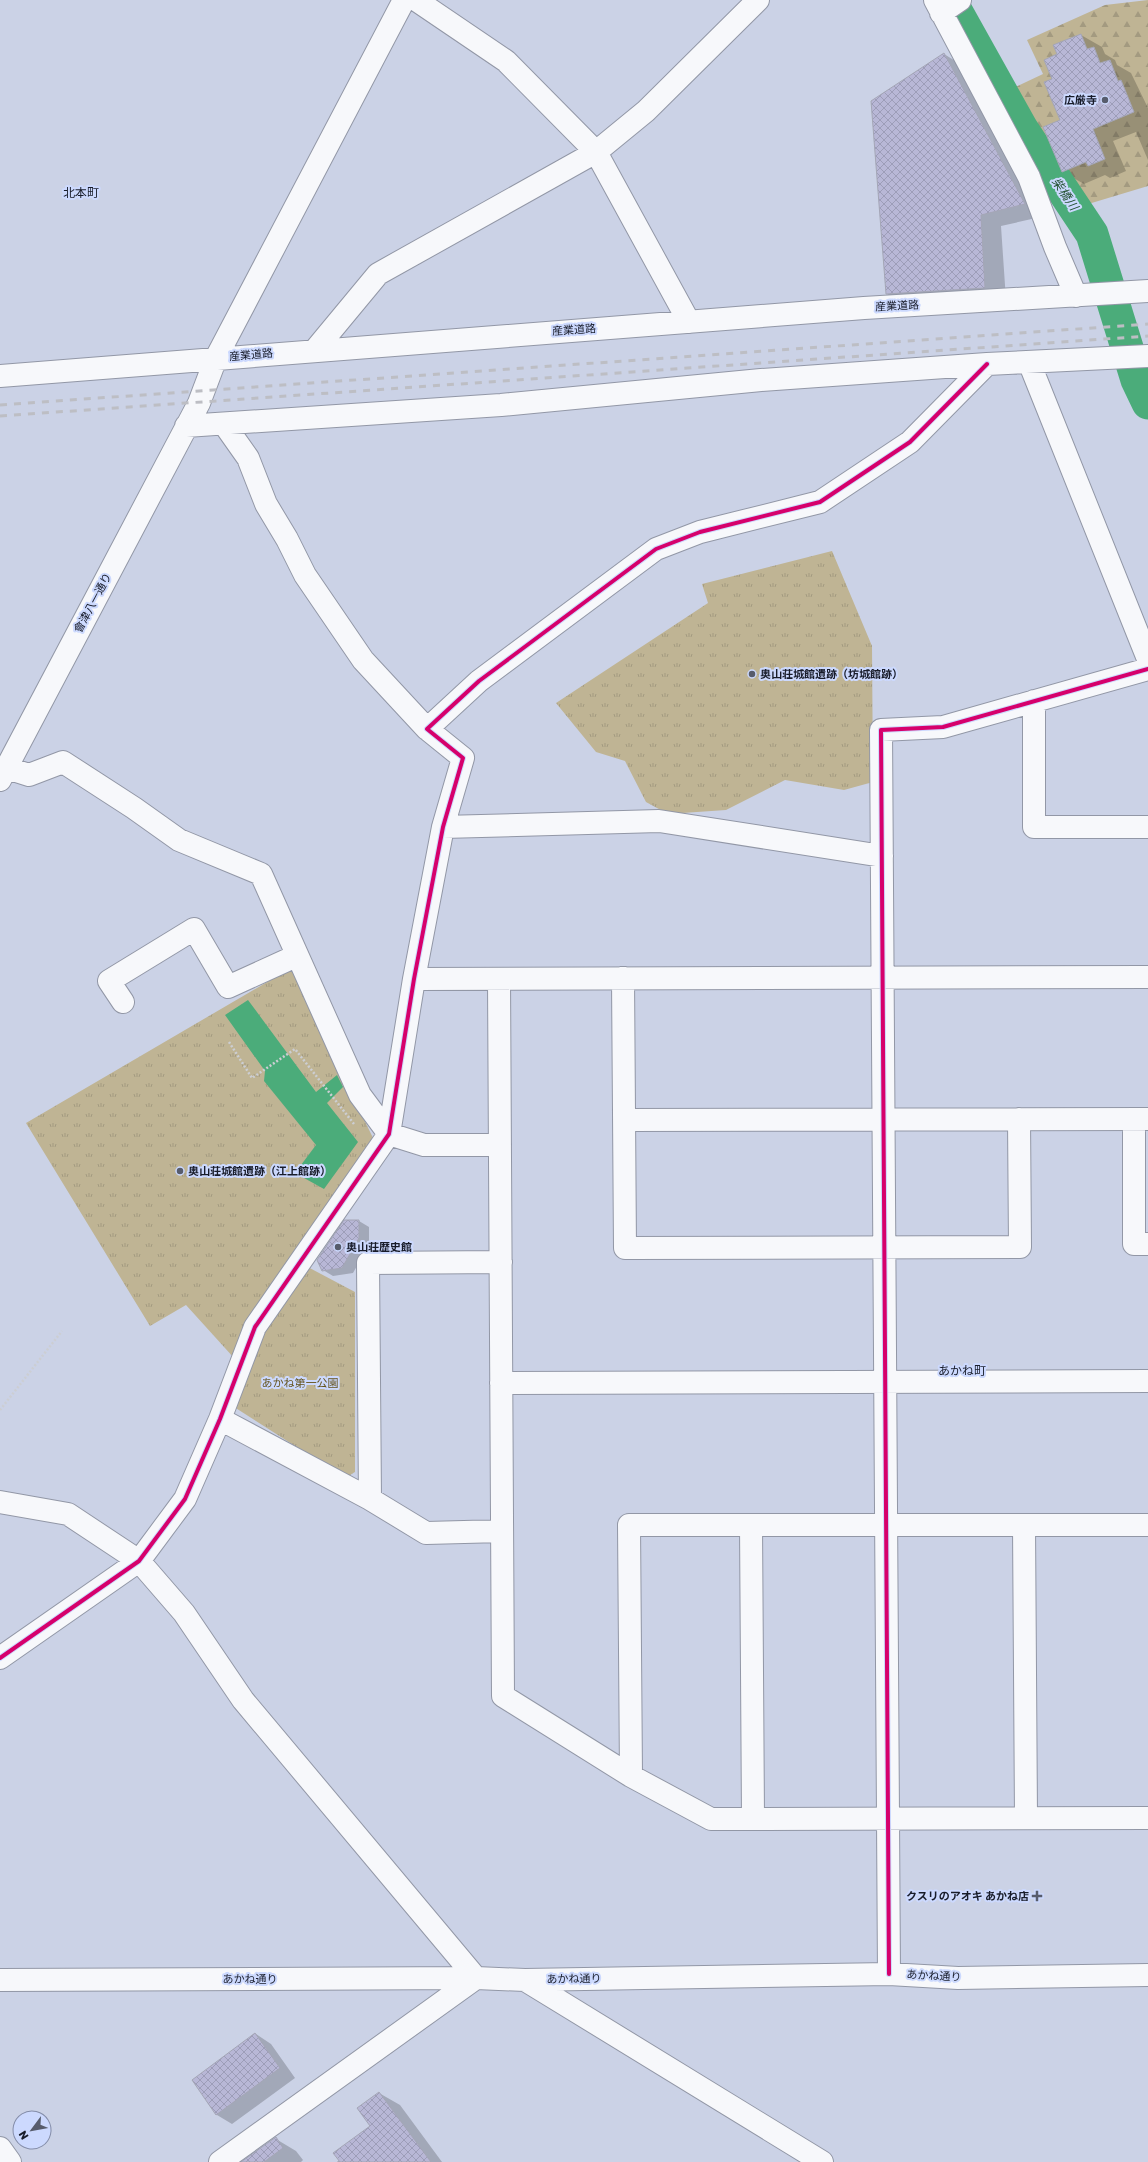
<svg xmlns="http://www.w3.org/2000/svg" width="1148" height="2162" font-family="Rubik,'Noto Sans JP',sans-serif">
	<style>
		.grass { fill: url(#grass-tufts) }
		.forest { fill: url(#forest-firs) }
		.water { fill: #4bac7a }
		.shadow { fill: #0003 }
		.lines { fill: none; stroke-linecap: round; stroke-linejoin: round }
		.river { stroke: #4bac7a; stroke-width: 33 }
		.building { fill: url(#building-cross-hatch); stroke: #a4a6b6 }
		.minor-casing { stroke: #9297a6; stroke-width: 24 }
		.path { stroke: #ccced3; stroke-width: 2.5; stroke-dasharray: 2 2; stroke-linecap: butt }
		.minor { stroke: #f7f8fb; stroke-width: 22 }
		.rail { stroke: #bdbec4; stroke-width: 3; stroke-dasharray: 7 7; stroke-linecap: butt }
		.cycleway-casing { stroke: #ccd9fe; stroke-width: 6 }
		.cycleway { stroke: #d6006c; stroke-width: 4 }
		.poi-dot { fill: #575c6c; stroke: #ccd9fe; stroke-width: 1.5 }
		.labels { text-anchor: middle; dominant-baseline: central; stroke-width: 4; stroke-linejoin: round; paint-order: stroke }
		.poi-label { font-size: 11px; font-weight: bold; fill: #181c2a; stroke: #ccd9fe; text-anchor: start }
		.street-label { font-size: 11px; fill: #181c2a; stroke: #ccd9fe }
		.park-label { font-size: 11px; fill: #64521b; stroke: #ccd9fe }
		.neighbourhood-label { font-size: 12px; fill: #181c2a; stroke: #ccd9fe }
		.water-label { font-size: 12px; font-style: italic; fill: #22502f; stroke: #ccd9fe }
	</style>
	<defs>
		<pattern id="grass-tufts" width="24" height="20" patternUnits="userSpaceOnUse"><rect width="24" height="20" fill="#bfb494"/><path d="M3 7l-1-3M5 7V3M7 7l1-3M15 17l-1-3M17 17v-4M19 17l1-3" fill="none" stroke="#a39a80"/></pattern>
		<pattern id="forest-firs" width="22" height="20" patternUnits="userSpaceOnUse"><rect width="22" height="20" fill="#bfb494"/><path d="M5 1l3.5 6h-7zM16 11l3.5 6h-7z" fill="#a39a80"/></pattern>
		<pattern id="building-cross-hatch" width="8" height="8" patternUnits="userSpaceOnUse"><rect width="8" height="8" fill="#b8b7d6"/><path d="M0 0l8 8M0 8l8-8" fill="none" stroke="#9d9db8"/></pattern>
	</defs>
	<rect width="100%" height="100%" fill="#cbd2e6"/>
	<path class="grass" d="M832,551L872,646L873,782L844,790L785,780L726,810L668,814L646,802L625,761L596,752L556,703L708,603L702,584Z
		M291,968L374,1140L234,1358L186,1305L150,1326L26,1123Z
		M304,1265L355,1292V1472L345,1478L231,1405L265,1323Z"/>
	<path class="forest" d="M1148,0V186L1085,205L1026,131L1005,92L1043,74L1027,40L1105,5Z"/>
	<path class="water" d="M248,1000L316,1092L337,1075L343,1087L327,1103L358,1142L324,1189L295,1173L316,1145L264,1081L265,1071L225,1015Z"/>
	<path class="shadow" d="M1081,35L1102,47L1105,54L1115,60L1117,65L1131,73L1148,108V160L1136,132L1113,141L1126,171L1110,178L1105,175L1084,184L1063,172L1061,121L1053,79L1058,55Z
		M944,54L965,67L1045,216L1001,226L1006,300L908,306L887,294Z
		M359,1221L369,1227V1245L353,1273L333,1276L323,1270Z
		M256,2034L271,2044L295,2078L232,2124L217,2115L194,2080Z
		M379,2093L400,2105L442,2162H337L371,2126Z
		M276,2139L296,2151L303,2160L301,2162H243Z"/>
	<g class="lines">
		<path class="river" d="M950,0L1022,129L1092,234L1137,380L1148,403"/>
	</g>
	<path class="building" d="M1081,34L1087,49L1094,47L1100,63L1110,60L1118,81L1121,80L1134,112L1093,129L1105,159L1088,166L1086,162L1062,172L1043,127L1060,120L1044,82L1052,79L1044,60L1057,54L1053,45Z
		M944,53L1025,204L981,215L985,288L886,294L871,101Z
		M344,1220H359V1238L342,1268L322,1271L317,1260Z
		M255,2033L280,2068L216,2115L192,2080Z
		M379,2092L431,2162H340L333,2153L370,2126L357,2108Z
		M276,2137L283,2148L264,2162H241Z"/>
	<g class="lines">
		<g class="minor-casing">
			<path id="minor" d="M416,0L506,61L596,152L689,322
				M935,0L1029,177L1055,247L1076,296
				M941,13L960,0
				M315,350L378,274L596,152L646,111L758,0
				M1029,362L1148,659
				M0,376L864,308L1148,291
				M224,424L248,458L266,504L287,539L305,575L363,660L427,729
				M186,426L501,405L761,380L987,364L1148,356
				M1034,701V827H1148
				M7,768L29,775L63,762L134,808L179,840L261,874L360,1095L389,1134L424,1145H500
				M0,780L199,403L216,358L404,0
				M443,827L659,821L882,856
				M623,978L625,1248L1020,1247L1019,1119
				M414,979L1148,977
				M499,979L503,1696L631,1776L711,1819L1148,1818
				M123,1002L109,981L194,929L228,987L296,956
				M1134,1119V1244H1148
				M624,1120L1148,1119
				M501,1383L1148,1381
				M220,1419L370,1499L426,1533L502,1531
				M370,1499L368,1263L501,1262
				M0,1502L68,1514L139,1561L184,1613L243,1700L476,1978L220,2162
				M751,1525L753,1818
				M1024,1525L1026,1818
				M0,1658L139,1561L185,1499L220,1419L255,1327L389,1134L414,979L443,827L463,758L427,729L479,681L656,549L700,532L820,502L910,442L987,364
				M631,1776L629,1525H1148
				M889,1974L881,730L943,727L1148,669
				M0,1980L476,1978L525,1980L889,1974L958,1978L1148,1975
				M525,1980L822,2162
				M0,2148L10,2162"/>
		</g>
		<path class="path" d="M229,1042L252,1078L295,1049L354,1124
			M0,1410L62,1331"/>
		<use href="#minor" class="minor"/>
		<path class="rail" d="M0,405L1148,324
			M0,416L1148,336"/>
		<g class="cycleway-casing">
			<path id="cycleway" d="M0,1658L139,1561L185,1499L220,1419L255,1327L389,1134L414,979L443,827L463,758L427,729L479,681L656,549L700,532L820,502L910,442L987,364
				M889,1974L881,730L943,727L1148,669"/>
		</g>
		<use href="#cycleway" class="cycleway"/>
	</g>
	<g class="poi-dot">
		<circle cx="1105" cy="100" r="4"/>
		<circle cx="752" cy="674" r="4"/>
		<circle cx="180" cy="1171" r="4"/>
		<circle cx="338" cy="1247" r="4"/>
		<path d="M1035 1890h4v4h4v4h-4v4h-4v-4h-4v-4h4z"/>
	</g>
	<g class="labels">
		<g class="poi-label">
			<text x="1097" y="100" text-anchor="end">広厳寺</text>
			<text x="760" y="674">奥山荘城館遺跡（坊城館跡）</text>
			<text x="188" y="1171">奥山荘城館遺跡（江上館跡）</text>
			<text x="346" y="1247">奥山荘歴史館</text>
			<text x="1029" y="1896" text-anchor="end">クスリのアオキ あかね店</text>
		</g>
		<g class="street-label">
			<text transform="translate(897 306) rotate(-3)">産業道路</text>
			<text transform="translate(574 330) rotate(-4)">産業道路</text>
			<text transform="translate(251 355) rotate(-5)">産業道路</text>
			<text transform="translate(93 603) rotate(-62)">會津八一通り</text>
			<text transform="translate(934 1976) rotate(3)">あかね通り</text>
			<text x="250" y="1979">あかね通り</text>
			<text transform="translate(574 1979) rotate(-1)">あかね通り</text>
		</g>
		<g class="park-label">
			<text x="300" y="1383">あかね第一公園</text>
		</g>
		<g class="neighbourhood-label">
			<text x="81" y="193">北本町</text>
			<text x="962" y="1371">あかね町</text>
		</g>
		<g class="water-label">
			<text transform="translate(1065 194) rotate(56)">柴橋川</text>
		</g>
	</g>
	<g transform="translate(32 2130) rotate(238)"><circle r="19" fill="#ccd9fe" stroke="#848da9"/>
	<path d="M0-3L7 15L0 10L-7 15Z" fill="#575c6c"/>
	<text y="-6" font-size="11" font-weight="bold" text-anchor="middle" fill="#181c2a">N</text>
	</g>
</svg>
